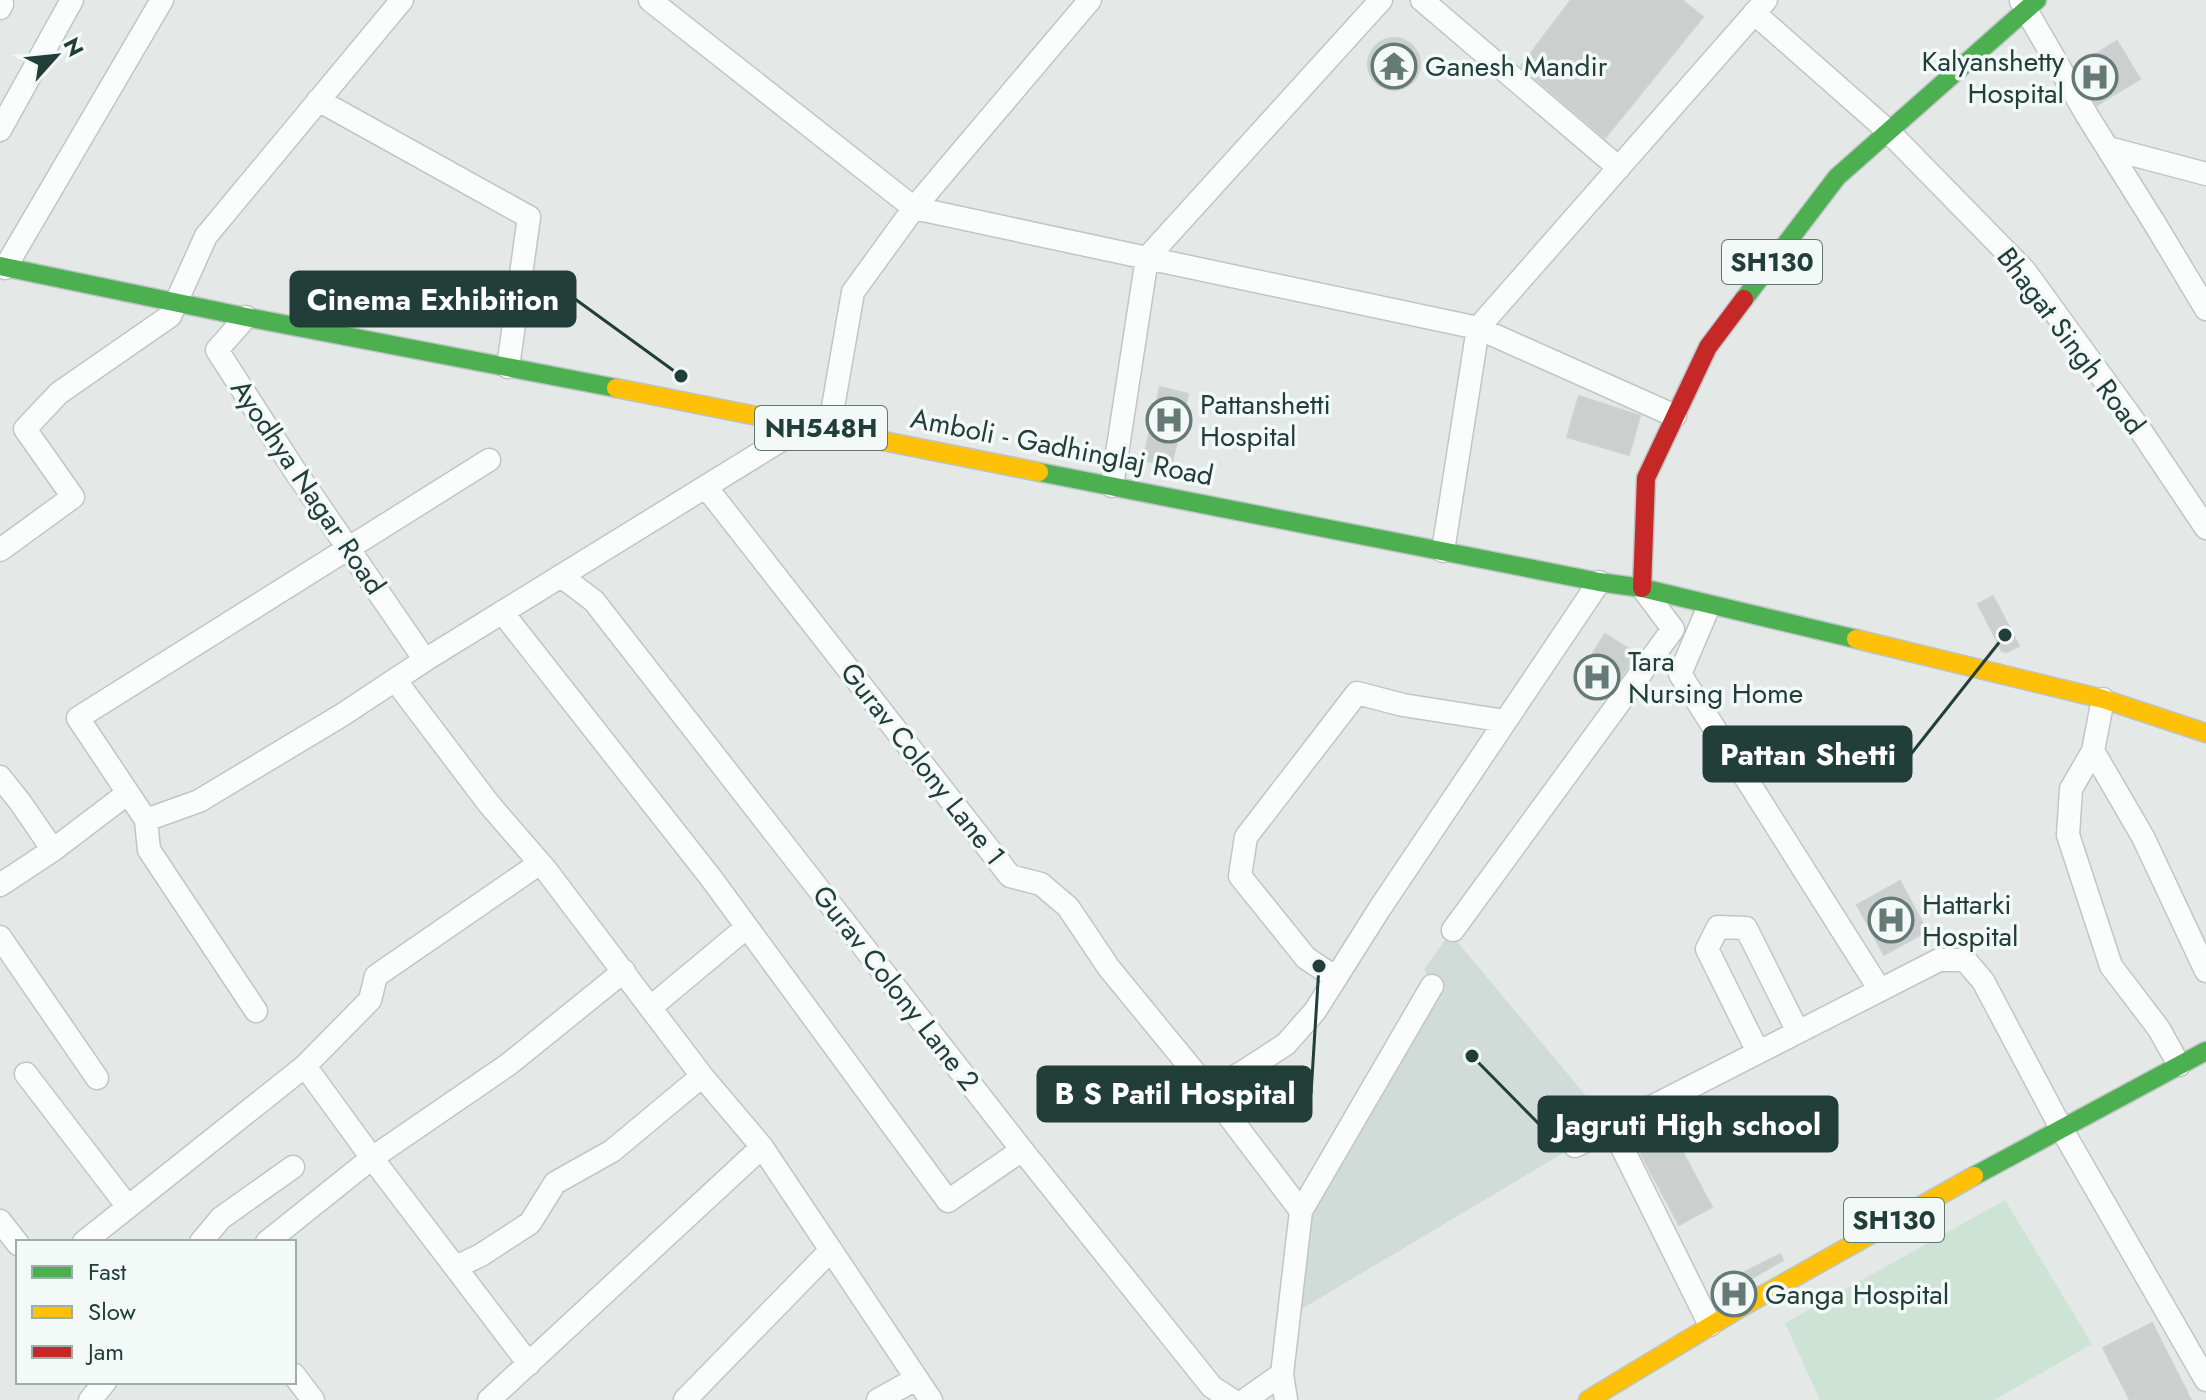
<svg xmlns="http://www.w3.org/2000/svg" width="2206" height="1400" font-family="Jost,sans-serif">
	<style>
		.built { fill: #d1dbd8 }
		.green { fill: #cce3d6 }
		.building { fill: #cbd0cf; stroke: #ccd2d1; stroke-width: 2 }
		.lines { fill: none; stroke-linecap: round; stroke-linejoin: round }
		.street-casing { stroke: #c1c6c5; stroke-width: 25 }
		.fast-casing { stroke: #bcc5c4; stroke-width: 21 }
		.slow-casing { stroke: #bcc5c4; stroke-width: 21 }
		.jam-casing { stroke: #bcc5c4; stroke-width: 21 }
		.street { stroke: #fbfcfc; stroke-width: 22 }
		.fast { stroke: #4caf50; stroke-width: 18 }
		.slow { stroke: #ffc107; stroke-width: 18 }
		.jam { stroke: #c62828; stroke-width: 18 }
		.labels { text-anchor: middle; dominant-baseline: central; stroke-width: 7; stroke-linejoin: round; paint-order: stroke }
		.shield { fill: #f2f9f6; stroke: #607672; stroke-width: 2 }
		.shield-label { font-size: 26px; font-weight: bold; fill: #213e39 }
		.poi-label { font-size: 28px; fill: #213e39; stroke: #f2f9f6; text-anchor: start }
		.street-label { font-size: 28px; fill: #213e39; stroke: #f2f9f6 }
		.leader { fill: none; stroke: #213e39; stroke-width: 3 }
		.callout-dot { fill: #213e39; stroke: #f2f9f6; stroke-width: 3 }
		.callout { fill: #213e39; stroke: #213e39; stroke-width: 3 }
		.callout-label { font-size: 30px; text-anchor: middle; font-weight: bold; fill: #fff }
	</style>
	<rect width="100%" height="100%" fill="#e4e9e8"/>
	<path class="built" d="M1450,933L1612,1127L1575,1146L1288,1317L1301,1211L1432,986L1424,969Z"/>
	<path class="green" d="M2005,1200L2092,1344L1994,1400H1820L1785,1323Z"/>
	<path class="building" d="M1571,0H1682L1703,17L1605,138L1521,66Z
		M1368 64a26 26 0 1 1 52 0a26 26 0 1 1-52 0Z
		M2117,41L2140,79L2097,105L2075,67Z
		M1160,387L1188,394L1171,467L1143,460Z
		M1579,396L1640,416L1629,455L1567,437Z
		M1993,596L2019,646L2007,652L2002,651L1978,604Z
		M1605,634L1637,654L1611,690L1581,672Z
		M1900,881L1927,931L1884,955L1857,905Z
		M1673,1134L1712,1207L1679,1225L1640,1152Z
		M1780,1254L1783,1260L1724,1295L1719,1285Z
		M2152,1323L2191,1400H2130L2103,1348Z"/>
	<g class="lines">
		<g class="street-casing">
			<path id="street" d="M650,0L914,208L1147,258L1112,486
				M1422,0L1619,168
				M2021,1L2088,117L2155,224L2206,309
				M0,2L2,4L0,8
				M1754,13L1888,131L2025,271L2139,428L2206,528
				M318,100L529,217L508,367
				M0,130L72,0
				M2108,148L2206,174
				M1147,258L1478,328L1675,416
				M1147,258L1381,0
				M5,268L162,0
				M246,317L217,350L293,468L425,660
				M829,430L853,292L914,208L1090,0
				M489,460L78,718L146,820L199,801L342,715L425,660L804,426
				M706,487L1010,876L1041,884L1068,907L1109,968L1209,1090L1301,1211
				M0,550L73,497L25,429L59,393L170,316L206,236L402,0
				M1443,551L1478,328L1766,0
				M561,576L594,601L1022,1150L1212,1387L1232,1400
				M1709,606L1680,674L1880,990
				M502,612L711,878L948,1201L1022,1150
				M395,680L489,804L546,870L702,1076L762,1147L931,1400
				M2103,699L2093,751L2071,789L2068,835L2111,966L2159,1029L2179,1065
				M2093,751L2143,837L2206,971
				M0,777L20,802L53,850
				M146,820L149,850L256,1011
				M0,885L53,850L128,793
				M1453,930L1673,629L1643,589
				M0,937L97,1078
				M1336,978L1306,958L1240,876L1246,837L1357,693L1403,705L1505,721
				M651,1007L747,927
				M1758,1052L1707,949L1718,927L1746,928L1798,1032
				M305,1066L372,1158L529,1364
				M26,1074L128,1207
				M1209,1090L1243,1072L1286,1044L1315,1011L1380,908L1599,582
				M1612,1127L1710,1325
				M1575,1146L1939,960H1965L1983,981L2061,1128L2206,1380
				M0,1221L18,1244
				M84,1242L305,1066L370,1000L376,976L540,863
				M201,1242L221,1218L293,1167
				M267,1242L372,1158L509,1064L624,971
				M456,1267L481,1255L530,1223L555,1183L612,1151L702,1076
				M294,1375L313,1400
				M90,1400L105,1382
				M489,1400L762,1147
				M685,1400L831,1250
				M878,1400L916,1379
				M1245,1400L1282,1374
				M1286,1400L1282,1374L1301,1211L1432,986"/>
		</g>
		<g class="fast-casing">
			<path id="fast" d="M0,266L246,317L616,388
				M1744,299L1837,177L2037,0
				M1039,472L1599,582L1642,588L1856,639
				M1974,1176L2206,1051"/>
		</g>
		<g class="slow-casing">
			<path id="slow" d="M616,388L1039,472
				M1856,639L2103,699L2206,733
				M1588,1400L1740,1308L1974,1176"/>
		</g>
		<g class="jam-casing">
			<path id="jam" d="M1642,588L1646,478L1708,347L1744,299"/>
		</g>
		<use href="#street" class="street"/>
		<use href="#fast" class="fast"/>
		<use href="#slow" class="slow"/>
		<use href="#jam" class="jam"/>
	</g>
	<defs>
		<g id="temple-ring" transform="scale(2.3)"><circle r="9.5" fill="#f2f9f6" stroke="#657a76" stroke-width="1.5"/><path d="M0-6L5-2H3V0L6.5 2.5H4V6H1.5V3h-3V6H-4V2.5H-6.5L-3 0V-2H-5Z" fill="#657a76"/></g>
		<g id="hospital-ring" transform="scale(2.3)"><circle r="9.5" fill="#f2f9f6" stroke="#657a76" stroke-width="1.5"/><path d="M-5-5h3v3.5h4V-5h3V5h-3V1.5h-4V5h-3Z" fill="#657a76"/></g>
	</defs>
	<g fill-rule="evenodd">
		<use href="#temple-ring" x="1394" y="66"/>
		<use href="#hospital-ring" x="2095" y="77"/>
		<use href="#hospital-ring" x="1169" y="420"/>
		<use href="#hospital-ring" x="1597" y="677"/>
		<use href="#hospital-ring" x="1891" y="920"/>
		<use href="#hospital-ring" x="1734" y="1294"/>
	</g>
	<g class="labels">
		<g class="shield">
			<rect x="1722" y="240" width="100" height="44" rx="6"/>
			<rect x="755" y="406" width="132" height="44" rx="6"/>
			<rect x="1844" y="1198" width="100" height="44" rx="6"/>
		</g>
		<g class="shield-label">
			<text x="1772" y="262">SH130</text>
			<text x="821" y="428">NH548H</text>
			<text x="1894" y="1220">SH130</text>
		</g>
		<g class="poi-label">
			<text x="2064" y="61" text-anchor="end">Kalyanshetty<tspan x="2064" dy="32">Hospital</tspan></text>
			<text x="1425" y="66">Ganesh Mandir</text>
			<text x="1200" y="404">Pattanshetti<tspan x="1200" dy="32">Hospital</tspan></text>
			<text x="1628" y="661">Tara<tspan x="1628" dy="32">Nursing Home</tspan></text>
			<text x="1922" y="904">Hattarki<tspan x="1922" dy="32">Hospital</tspan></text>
			<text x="1765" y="1294">Ganga Hospital</text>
		</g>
		<g class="street-label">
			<text transform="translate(2071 341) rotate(53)">Bhagat Singh Road</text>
			<text transform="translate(1062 447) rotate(11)">Amboli - Gadhinglaj Road</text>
			<text transform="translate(308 487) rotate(56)">Ayodhya Nagar Road</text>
			<text transform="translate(923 764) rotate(52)">Gurav Colony Lane 1</text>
			<text transform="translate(896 988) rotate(52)">Gurav Colony Lane 2</text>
		</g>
	</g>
	<path class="leader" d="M681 376L575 299M2005 635L1911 754M1319 966L1311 1094M1472 1056L1539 1124"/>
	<g class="callout-dot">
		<circle cx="681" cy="376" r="8"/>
		<circle cx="2005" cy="635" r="8"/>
		<circle cx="1319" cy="966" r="8"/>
		<circle cx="1472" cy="1056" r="8"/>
	</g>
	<g class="callout">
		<rect x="291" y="272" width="284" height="54" rx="8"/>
		<rect x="1704" y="727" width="207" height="54" rx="8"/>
		<rect x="1038" y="1067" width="273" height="54" rx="8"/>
		<rect x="1539" y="1097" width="298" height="54" rx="8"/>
	</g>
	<g class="callout-label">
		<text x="433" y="310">Cinema Exhibition</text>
		<text x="1808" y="765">Pattan Shetti</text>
		<text x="1175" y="1104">B S Patil Hospital</text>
		<text x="1688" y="1135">Jagruti High school</text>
	</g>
	<rect x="16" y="1240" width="280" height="144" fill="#f2f9f6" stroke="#9eaeaa" stroke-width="2"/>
	<rect x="32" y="1266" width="40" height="12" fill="#4caf50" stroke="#9eaeaa" stroke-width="2"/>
	<text x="88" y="1280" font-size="24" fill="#213e39">Fast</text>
	<rect x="32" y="1306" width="40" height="12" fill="#ffc107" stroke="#9eaeaa" stroke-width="2"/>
	<text x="88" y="1320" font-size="24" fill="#213e39">Slow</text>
	<rect x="32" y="1346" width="40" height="12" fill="#c62828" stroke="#9eaeaa" stroke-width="2"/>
	<text x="88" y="1360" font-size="24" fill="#213e39">Jam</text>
	<g transform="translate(56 56) rotate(63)" stroke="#f2f9f6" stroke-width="6" paint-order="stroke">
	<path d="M0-6L14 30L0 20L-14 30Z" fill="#213e39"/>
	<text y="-12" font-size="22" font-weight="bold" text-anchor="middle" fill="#213e39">N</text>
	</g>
</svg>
